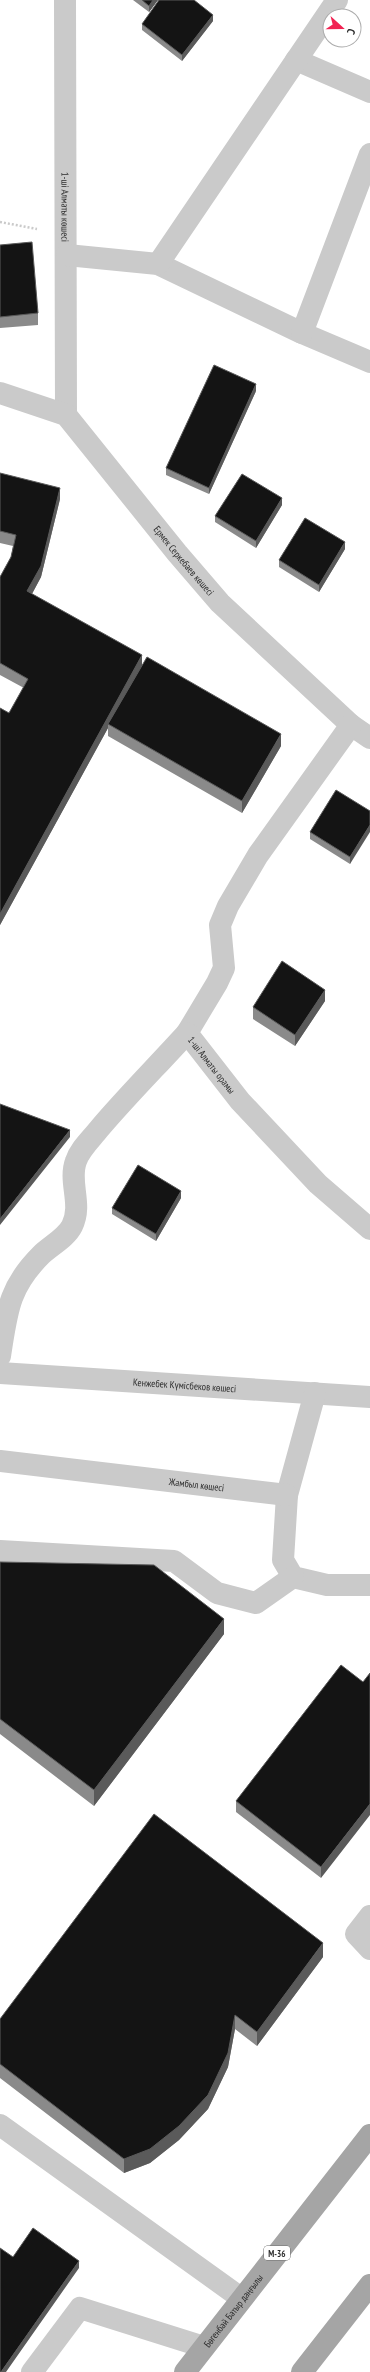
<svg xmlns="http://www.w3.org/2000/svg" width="370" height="2372" font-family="'PT Sans Narrow',sans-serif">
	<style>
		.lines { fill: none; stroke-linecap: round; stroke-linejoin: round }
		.path { stroke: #cacaca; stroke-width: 2.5; stroke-dasharray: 2 2; stroke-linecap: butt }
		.minor { stroke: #cacaca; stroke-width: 22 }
		.major { stroke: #a5a5a5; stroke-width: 22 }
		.wall { fill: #8a8a8a }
		.shaded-wall { fill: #5a5a5a }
		.building { fill: #141414; stroke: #5a5a5a }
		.labels { text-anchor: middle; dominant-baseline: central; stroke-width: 4; stroke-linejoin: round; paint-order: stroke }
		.shield { fill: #fff; stroke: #6c6c6c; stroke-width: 1 }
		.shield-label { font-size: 9px; font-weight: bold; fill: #2d2d2d }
		.street-label { font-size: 10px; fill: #2d2d2d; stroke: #fff }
	</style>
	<rect width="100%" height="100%" fill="#fff"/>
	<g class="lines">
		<path class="path" d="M0,222L37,229"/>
		<g class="minor">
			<path id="s1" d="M65,0L66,415"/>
			<path d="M296,60L370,92"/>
			<path d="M67,255L158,264L302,333L370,362"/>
			<path d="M158,264L337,0"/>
			<path d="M302,333L370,154"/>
			<path id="s2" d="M0,393L66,415L177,553L220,603L351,725L370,738"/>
			<path id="s3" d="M351,725L258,855L228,906L220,925L224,968L217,983L187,1033L240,1101L318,1184L370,1229"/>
			<path d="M0,1356C7,1312 8,1288 41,1255C50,1246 66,1238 72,1226C83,1204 68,1182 76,1161C80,1149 91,1139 99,1129C127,1096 158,1065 187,1033"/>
			<path id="s4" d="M0,1373L370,1397"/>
			<path d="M315,1393L287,1495L283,1560L293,1577L327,1585H370"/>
			<path id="s5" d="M0,1461L287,1495"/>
			<path d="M0,1551L174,1561L217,1593L256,1603L293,1577"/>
			<path d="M370,1916L356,1934L370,1949"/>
			<path d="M0,2125L241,2298"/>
			<path d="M32,2372L80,2308L204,2347"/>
		</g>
		<g class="major">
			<path id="s6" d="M185,2372L370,2135"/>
			<path d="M302,2372L370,2285"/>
		</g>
	</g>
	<path class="wall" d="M133,0H158L149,12Z
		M213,21L182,61L142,30V24Z
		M0,245L38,313V325L0,328Z
		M256,391L209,494L166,475V468Z
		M0,473L60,499L41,577L32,594L142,665L281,746L242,813L108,736V728L0,925V708L9,713L24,688L0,675V577L11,557L13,546L0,543Z
		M282,505L256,548L215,522V516Z
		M345,549L319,592L279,567V560Z
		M370,811L350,864L310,839V832Z
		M325,1001L295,1046L253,1019V1007Z
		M181,1198L156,1241L112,1214V1208Z
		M0,1562L224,1634L94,1806L0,1734Z
		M341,1665L321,1878L236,1812V1801Z
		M323,1957L257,2046L235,2029L228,2067L208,2109L179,2140L150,2163L124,2173L0,2078V2019Z"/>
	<path class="shaded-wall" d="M153,0H158L149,12V6Z
		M213,15V21L182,61V55Z
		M256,384V391L209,494V488Z
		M60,488V499L41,577L27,603V591Z
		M282,498V505L256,548V541Z
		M345,542V549L319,592V585Z
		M142,655V666L108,724V728L0,925V914Z
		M281,734V746L242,813V801Z
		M370,825V832L350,864V857Z
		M325,990V1001L295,1046V1035Z
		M70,1130V1137L0,1225V1219Z
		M181,1191V1198L156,1241V1234Z
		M224,1619V1634L94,1806V1790Z
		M370,1804V1815L321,1878V1867Z
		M323,1943V1957L257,2046V2032Z
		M235,2015V2029L228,2067L208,2109L179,2140L150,2163L124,2173V2159Z
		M79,2261V2268L6,2372H1Z"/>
	<path class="building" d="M142,0H153L149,6Z
		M159,0H194L213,15L182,55L142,24Z
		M32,242L38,313L0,317V245Z
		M214,365L256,384L209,488L166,468Z
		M0,473L60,488L41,566L27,591L142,655L0,914V708L9,713L28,679L0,663V577L11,557L16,535L0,531Z
		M242,474L282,498L256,541L215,516Z
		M305,518L345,542L319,585L279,560Z
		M147,657L281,734L242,801L108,724Z
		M336,790L370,811V825L350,857L310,832Z
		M282,961L325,990L295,1035L253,1007Z
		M0,1104L70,1130L0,1219Z
		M138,1165L181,1191L156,1234L112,1208Z
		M0,1562L154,1565L224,1619L94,1790L0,1719Z
		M341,1665L363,1682L370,1673V1804L321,1867L236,1801Z
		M154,1814L323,1943L257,2032L235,2015L228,2053L208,2095L179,2126L150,2149L124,2159L0,2064V2019Z
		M33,2228L79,2261L1,2372H0V2248L13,2257Z"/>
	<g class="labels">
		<rect class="shield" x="264" y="2246" width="26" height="14" rx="3"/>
		<g class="shield-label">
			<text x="277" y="2253">M-36</text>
		</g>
		<g class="street-label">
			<text stroke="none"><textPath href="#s1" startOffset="207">1-ші Алматы көшесі</textPath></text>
			<text stroke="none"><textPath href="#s2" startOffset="257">Ермек Серкебаев көшесі</textPath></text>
			<text stroke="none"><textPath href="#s3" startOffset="398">1-ші Алматы орамы</textPath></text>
			<text stroke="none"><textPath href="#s4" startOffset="185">Кенжебек Күмісбеков көшесі</textPath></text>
			<text stroke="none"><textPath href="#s5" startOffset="198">Жамбыл көшесі</textPath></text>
			<text stroke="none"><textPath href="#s6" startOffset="78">Бөгенбай Батыр даңғылы</textPath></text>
		</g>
	</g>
	<g transform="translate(342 28) rotate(111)"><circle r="19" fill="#ffffff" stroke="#ababab"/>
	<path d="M0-3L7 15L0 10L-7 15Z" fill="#f12252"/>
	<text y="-6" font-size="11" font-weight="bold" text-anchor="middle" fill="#2d2d2d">С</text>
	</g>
</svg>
